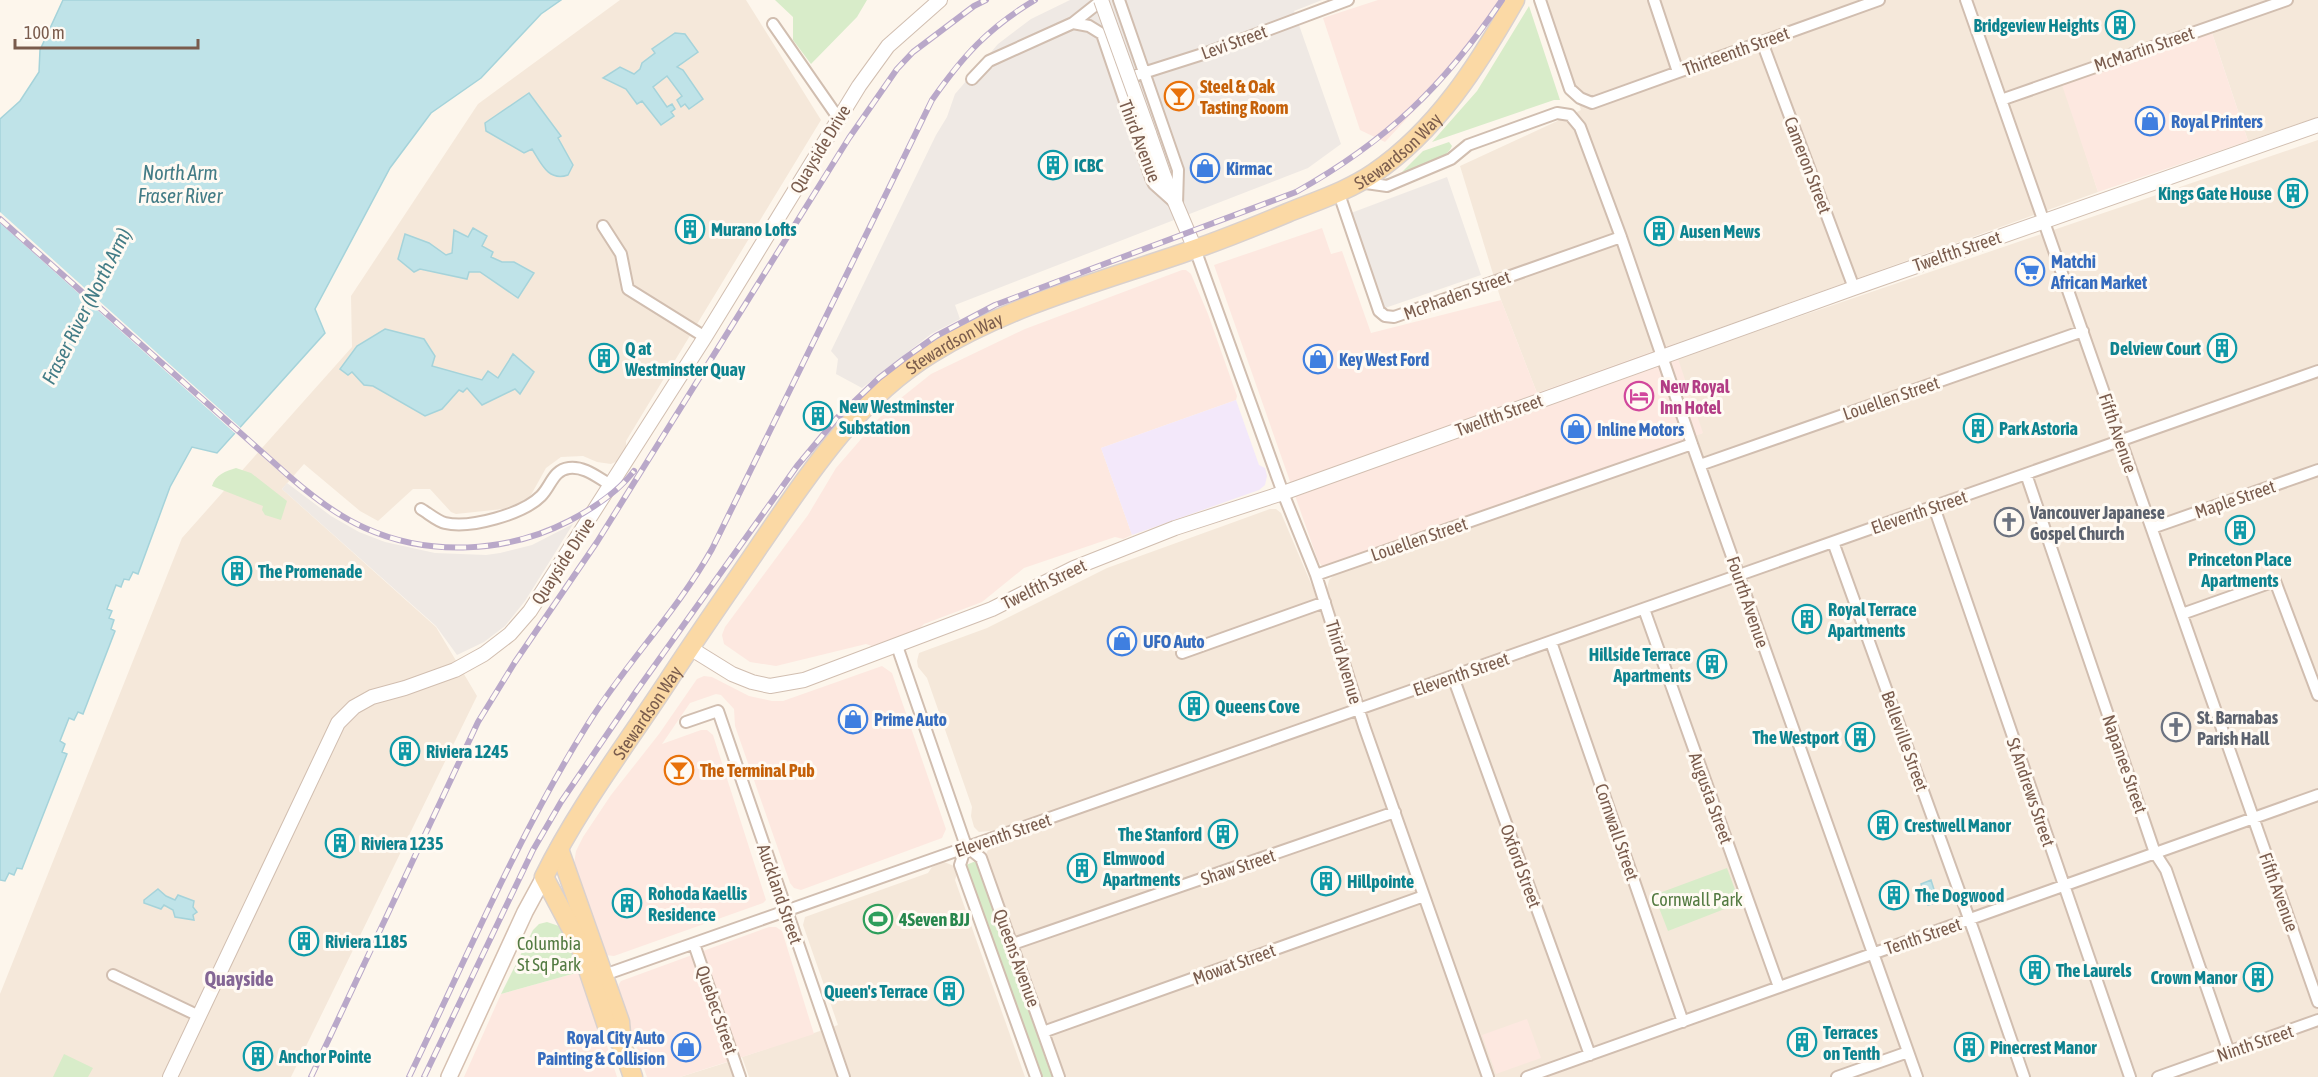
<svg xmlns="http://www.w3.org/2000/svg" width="2318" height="1077" font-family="'Asap Condensed',sans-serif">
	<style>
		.residential { fill: #f5e8da }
		.commercial { fill: #fde8e0 }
		.industrial { fill: #efe9e4 }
		.education { fill: #f3e8fa }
		.green { fill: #d8ecc9 }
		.water { fill: #bfe3e8; stroke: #a5d3da; stroke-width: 1.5 }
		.pier { fill: #fdf6ec }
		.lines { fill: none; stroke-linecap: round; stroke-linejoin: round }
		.minor-casing { stroke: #d1beb0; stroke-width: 14 }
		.tertiary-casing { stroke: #d1beb0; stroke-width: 16 }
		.secondary-casing { stroke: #d6c0b0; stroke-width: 18 }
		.primary-casing { stroke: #dad1cd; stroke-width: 21 }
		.minor { stroke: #fff; stroke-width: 10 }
		.tertiary { stroke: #fff; stroke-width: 14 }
		.secondary { stroke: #fff; stroke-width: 15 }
		.primary { stroke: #fbd9a5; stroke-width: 18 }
		.rail-casing { stroke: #b9a8c9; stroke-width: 6 }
		.rail { stroke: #fffaf3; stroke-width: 4; stroke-dasharray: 11; stroke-linecap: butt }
		.tertiary-bridge-casing { stroke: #d1beb0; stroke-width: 16; stroke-linecap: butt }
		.tertiary-bridge { stroke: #fff; stroke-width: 14 }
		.labels { text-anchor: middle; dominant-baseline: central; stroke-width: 6; stroke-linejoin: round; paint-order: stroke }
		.culture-label { font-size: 18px; font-weight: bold; fill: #0d838f; stroke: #fffaf3; text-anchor: start }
		.street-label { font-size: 18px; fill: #7a5c4d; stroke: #fffaf3 }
		.food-label { font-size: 18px; font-weight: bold; fill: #c56008; stroke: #fffaf3; text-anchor: start }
		.shop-label { font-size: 18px; font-weight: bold; fill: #366cbe; stroke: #fffaf3; text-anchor: start }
		.hotel-label { font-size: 18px; font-weight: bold; fill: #b23c85; stroke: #fffaf3; text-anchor: start }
		.worship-label { font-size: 18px; font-weight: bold; fill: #5b616d; stroke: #fffaf3; text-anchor: start }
		.park-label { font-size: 18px; fill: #537a41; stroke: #fffaf3 }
		.leisure-label { font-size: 18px; font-weight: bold; fill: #27864d; stroke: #fffaf3; text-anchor: start }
		.water-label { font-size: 20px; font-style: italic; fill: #437c86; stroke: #fffaf3 }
		.neighbourhood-label { font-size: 20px; font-weight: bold; fill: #846695; stroke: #fffaf3 }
	</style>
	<rect width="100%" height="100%" fill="#fdf6ec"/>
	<path class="residential" d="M620,0H746L821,120L626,441V448L618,461L611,464L597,462L583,456L561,457L546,468L531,495L523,501L503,509L456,514L451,512L430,489H413L378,521L360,511L304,464L282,489L436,627L477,696L291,1077H0V994L182,538L352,347L351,296L478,104Z
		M1546,0H2318V117L2248,141L2212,33L2063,84L2098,192L1537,393L1501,300L1460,166L1581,110Z
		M2318,140V1077H1064L985,856L989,848L996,844L990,831L979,832L974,827L971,816L972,807L927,678L918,667L917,661L919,653L987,628L1107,568L1270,509H1276L1281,513L1315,593L1327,589L1329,580L1333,576L1702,433L1677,358Z
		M944,862L954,866L957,874L955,880L1025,1077H749L742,1057L838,1025L803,925L805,917L928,873L932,867Z
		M728,1062L733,1077H680Z"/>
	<path class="commercial" d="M1378,0H1499L1459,62L1385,142L1360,130L1323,18Z
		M2212,33L2248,141L2098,192L2062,85Z
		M1322,228L1331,254L1342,251L1371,333L1501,300L1537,393L1673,344L1703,433L1333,576L1332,567L1322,566L1318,561L1214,265Z
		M1182,270H1186L1191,274L1208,314L1237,396L1236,400L1101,448L1132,535L1123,539L1115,537L1024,568L982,602L924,624L916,632L872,646L866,644L776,666L750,662L724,644L722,635L725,627L808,515L836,468L881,416L901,398L931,374L1025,329Z
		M882,666L892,673L946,829L942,838L801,890L794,888L790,883L735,726L734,709L721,695L716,694L690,703L662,744L701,730H707L713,735L766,900L763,903L614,956L605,955L577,878L574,864L576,851L583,837L611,795L659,734L697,679L704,676L712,677L749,696L772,701H783Z
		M769,927H776L782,931L814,1034L680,1077H647L617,992L619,984L621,981Z
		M583,971L617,1077H464L501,994Z
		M1527,1019L1541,1058L1496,1074L1482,1035Z"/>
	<path class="industrial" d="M1070,0H1322L1294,11L1341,144L1308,168L955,305L960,319L931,334L862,388L836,374L838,359L831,351L936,135L947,117L955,94L998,44L1031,19Z
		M1447,177L1481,275L1385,308L1351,213Z
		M287,483L331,516L359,532L385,542L435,553L486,555L500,553L532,545L573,524L525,601L505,626L484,642L457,655L436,626L282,489Z"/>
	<path class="education" d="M1236,400L1259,465L1265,468L1267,476L1265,485L1259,490L1132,535L1101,448Z"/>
	<path class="green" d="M775,0H867L857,17L811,64L793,40V17Z
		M1529,6L1560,100H1554L1432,142L1477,91Z
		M1449,142L1452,146C1445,162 1418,169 1402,172L1423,151Z
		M236,468L251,473L287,501L281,520L265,515L262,510L263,506L212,486C215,475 226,471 236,468Z
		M976,861L1052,1077H1040L966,865Z
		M1727,868L1740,903L1668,931L1654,895Z
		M547,922L559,926L563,930L583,971L501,994L533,930L539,924Z
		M64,1054L93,1068L88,1077H53Z"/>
	<path class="water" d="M63,0H561L541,14L481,78L431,113L390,168L315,309L325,333L217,453L192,447L170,487L138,574L133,572L129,580L124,579L121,587L116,585L107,609L112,611L109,618L114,620L111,629L115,631L83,714L78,712L74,720L69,718L60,741L65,744L62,752L67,754L22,869L17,868L14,875L9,873L5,881L0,880V119L20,101L39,72L40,50Z
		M675,33L685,34L698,52L677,67L683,70L703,99L689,109L685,104L681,107L677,100L682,96L667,76L653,87L667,107L672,104L675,109L671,112L674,116L661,125L642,101L637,104L626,89L603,78L620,67L634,74L640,69L642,63L655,53L652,49Z
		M529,93L561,136L558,138L573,165L568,175C548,182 541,163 532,149L524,153L486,131L485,123Z
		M473,228L487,236L482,246L493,252L491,257L502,262H514L534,273L518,298L480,272H469L467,279L420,269L414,272L398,259L405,234L429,243L446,255L452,253L454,230L468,237Z
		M385,329L424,339L435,356L432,366L482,380L488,371L498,378L513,354L534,372L520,394L515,389L482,405L467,388L463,392L459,390L442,409L425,416L373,386L364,385L352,372L348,375L340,369L357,346Z
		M1931,880L1938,902L1928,905L1921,884Z
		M158,889L166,896L175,900L178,895L194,901L193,907L197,912L193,915L194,920L175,917L173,910L164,905L161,909L144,903V900Z"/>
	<path class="pier" d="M0,212L242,429L237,435L0,223Z"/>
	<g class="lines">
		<g class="minor-casing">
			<path id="minor" d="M1119,0L1178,170L1177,204
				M1540,0L1570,89L1580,98L1592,103L1879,0
				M1654,0L1678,72
				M1966,0L2318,1002
				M1073,23L1089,26L1102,34L1151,178L1154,184L1173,201
				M773,24L839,119
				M1762,42L1854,288
				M972,79L989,61L1073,23L1102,0
				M1118,81L1206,53L1348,0
				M2001,100L2287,0
				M1359,182L1387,186L1451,159L1468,145L1557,113L1570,115L1580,127L1621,237L1692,444L1917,1077
				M1338,191L1379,311L1385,316L1394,317L1621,237
				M603,226L621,254L628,289L705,337
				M1195,249L1283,493L1316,575L1364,726L1488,1077
				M1700,465L2083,331
				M2026,474L2155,853L2166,870L2229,1052
				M1934,507L2130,1077
				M421,509C428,513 437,521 445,523C470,529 523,514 541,496C551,486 553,470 569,468C585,466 598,478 611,485
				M2152,528L2318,470
				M1833,542L1975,935L2024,1077
				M1316,575L1692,444
				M1644,609L1779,987
				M2182,614L2275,581L2318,695
				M1551,642L1683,1022
				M897,646L966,846L981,858L1059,1077
				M1182,653L1325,602
				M1453,677L1590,1055
				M686,722L718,711L844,1077
				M966,846L960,865L1036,1077
				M694,944L740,1077
				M1013,944L1395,812
				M113,975L199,1016
				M604,975L2318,371
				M1043,1032L1424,896
				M1527,1077L2318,795
				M1837,1077L1908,1052
				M2158,1077L2318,1020"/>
		</g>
		<g class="tertiary-casing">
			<path id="tertiary" d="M1149,133L1164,176L1195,249
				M690,648L732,674L752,682L770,686L804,680L992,609L1074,568L1175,528L1283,493L1854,288L2318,125
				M170,1077L338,723L354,707L372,697L405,688L455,670L484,654L510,634L530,611L705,337L859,86L888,46L940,0"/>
		</g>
		<g class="secondary-casing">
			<path id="secondary" d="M449,1077L525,912L544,877"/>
		</g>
		<g class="primary-casing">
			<g id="primary">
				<path d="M559,849L620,1022L622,1045L633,1077"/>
				<path id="s1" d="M622,1045L607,1026L579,943L544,877C578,808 626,745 668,681C698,635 729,591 760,545C808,475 857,399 932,353C1012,304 1103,281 1192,250C1224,239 1256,226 1287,213C1316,201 1348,191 1374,173C1437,130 1478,65 1515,0"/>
			</g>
		</g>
		<use href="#minor" class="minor"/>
		<use href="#tertiary" class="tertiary"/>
		<use href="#secondary" class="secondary"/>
		<use href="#primary" class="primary"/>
		<g class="rail-casing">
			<path id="rail" d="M0,219L290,477C313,497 338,516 365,528C429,557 507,553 569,521C592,509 618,492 634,471
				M311,1077L478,722L515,662L597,542L849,138L897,69L913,52L974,6L986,0
				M409,1077C465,961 518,836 586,727C624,665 676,613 712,549L932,100C963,56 988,28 1035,0
				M424,1077L533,850L561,802L635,693L797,466L837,418L879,378L905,358L936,336L995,305L1296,192C1387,141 1444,86 1502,0"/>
		</g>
		<use href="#rail" class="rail"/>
		<g class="tertiary-bridge-casing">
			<path id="tertiary-bridge" d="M1101,0L1149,133"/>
		</g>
		<use href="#tertiary-bridge" class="tertiary-bridge"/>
	</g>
	<defs>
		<g id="building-ring" transform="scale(1.5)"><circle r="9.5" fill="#fffaf3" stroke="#0f9aa8" stroke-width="1.5"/><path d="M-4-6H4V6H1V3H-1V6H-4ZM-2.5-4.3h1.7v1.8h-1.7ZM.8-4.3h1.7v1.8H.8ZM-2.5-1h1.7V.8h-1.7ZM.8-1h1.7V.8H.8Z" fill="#0f9aa8"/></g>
		<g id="bar-ring" transform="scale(1.5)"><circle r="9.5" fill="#fffaf3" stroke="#e8710a" stroke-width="1.5"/><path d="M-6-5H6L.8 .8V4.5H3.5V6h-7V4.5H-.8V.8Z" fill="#e8710a"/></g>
		<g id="shop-ring" transform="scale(1.5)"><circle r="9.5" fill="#fffaf3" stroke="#3f7fe0" stroke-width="1.5"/><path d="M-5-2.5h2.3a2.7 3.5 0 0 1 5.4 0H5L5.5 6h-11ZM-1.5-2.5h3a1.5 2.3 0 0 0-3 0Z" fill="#3f7fe0"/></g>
		<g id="supermarket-ring" transform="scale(1.5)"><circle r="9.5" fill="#fffaf3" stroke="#3f7fe0" stroke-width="1.5"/><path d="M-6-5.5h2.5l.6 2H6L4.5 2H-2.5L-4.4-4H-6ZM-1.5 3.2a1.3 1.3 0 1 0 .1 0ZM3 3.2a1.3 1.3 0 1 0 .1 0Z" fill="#3f7fe0"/></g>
		<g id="hotel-ring" transform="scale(1.5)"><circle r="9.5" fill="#fffaf3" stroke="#d1479c" stroke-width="1.5"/><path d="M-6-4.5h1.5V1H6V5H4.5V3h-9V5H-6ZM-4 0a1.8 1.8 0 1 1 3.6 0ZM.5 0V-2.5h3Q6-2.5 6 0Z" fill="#d1479c"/></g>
		<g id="church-ring" transform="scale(1.5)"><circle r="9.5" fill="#fffaf3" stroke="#6b7280" stroke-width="1.5"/><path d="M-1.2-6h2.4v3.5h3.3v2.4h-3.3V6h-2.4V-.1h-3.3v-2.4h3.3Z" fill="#6b7280"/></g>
		<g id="stadium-ring" transform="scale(1.5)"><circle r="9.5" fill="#fffaf3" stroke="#2e9e5b" stroke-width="1.5"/><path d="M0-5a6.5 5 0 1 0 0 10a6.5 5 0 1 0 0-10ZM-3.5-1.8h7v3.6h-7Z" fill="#2e9e5b"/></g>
	</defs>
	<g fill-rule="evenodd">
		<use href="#building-ring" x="2120" y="25"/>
		<use href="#bar-ring" x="1179" y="96"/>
		<use href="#shop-ring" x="2150" y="121"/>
		<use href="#building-ring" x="1053" y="165"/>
		<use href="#shop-ring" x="1205" y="168"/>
		<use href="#building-ring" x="2293" y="193"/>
		<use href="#building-ring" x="690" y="229"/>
		<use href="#building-ring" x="1659" y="231"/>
		<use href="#supermarket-ring" x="2030" y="271"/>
		<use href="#building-ring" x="2222" y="348"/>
		<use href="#building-ring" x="604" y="358"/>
		<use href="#shop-ring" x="1318" y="359"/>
		<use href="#hotel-ring" x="1639" y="396"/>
		<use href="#building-ring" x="818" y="416"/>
		<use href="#building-ring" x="1978" y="428"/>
		<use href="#shop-ring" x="1576" y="429"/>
		<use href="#church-ring" x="2009" y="522"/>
		<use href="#building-ring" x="2240" y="530"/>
		<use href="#building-ring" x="237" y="571"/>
		<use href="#building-ring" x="1807" y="619"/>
		<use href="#shop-ring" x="1122" y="641"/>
		<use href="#building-ring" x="1712" y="664"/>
		<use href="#building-ring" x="1194" y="706"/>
		<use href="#shop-ring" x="853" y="719"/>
		<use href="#church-ring" x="2176" y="727"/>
		<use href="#building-ring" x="1860" y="737"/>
		<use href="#building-ring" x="405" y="751"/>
		<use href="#bar-ring" x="679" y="770"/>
		<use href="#building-ring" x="1883" y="825"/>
		<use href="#building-ring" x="1223" y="834"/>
		<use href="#building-ring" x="340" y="843"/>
		<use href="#building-ring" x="1082" y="868"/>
		<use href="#building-ring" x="1326" y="881"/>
		<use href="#building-ring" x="1894" y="895"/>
		<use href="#building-ring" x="627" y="903"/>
		<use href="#stadium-ring" x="878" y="919"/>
		<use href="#building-ring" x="304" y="941"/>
		<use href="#building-ring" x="2035" y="970"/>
		<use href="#building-ring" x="2258" y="977"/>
		<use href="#building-ring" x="949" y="991"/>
		<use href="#building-ring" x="1802" y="1042"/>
		<use href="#shop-ring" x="686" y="1047"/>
		<use href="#building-ring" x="1969" y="1047"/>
		<use href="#building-ring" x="258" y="1056"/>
	</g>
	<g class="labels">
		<g class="culture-label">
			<text x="2099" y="25" text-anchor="end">Bridgeview Heights</text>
			<text x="1074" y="165">ICBC</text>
			<text x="2272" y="193" text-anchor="end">Kings Gate House</text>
			<text x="711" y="229">Murano Lofts</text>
			<text x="1680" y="231">Ausen Mews</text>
			<text x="625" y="348">Q at<tspan x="625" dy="21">Westminster Quay</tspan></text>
			<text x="2201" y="348" text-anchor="end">Delview Court</text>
			<text x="839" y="406">New Westminster<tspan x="839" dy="21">Substation</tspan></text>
			<text x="1999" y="428">Park Astoria</text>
			<text x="2240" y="559" text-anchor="middle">Princeton Place<tspan x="2240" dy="21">Apartments</tspan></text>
			<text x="258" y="571">The Promenade</text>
			<text x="1828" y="609">Royal Terrace<tspan x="1828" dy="21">Apartments</tspan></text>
			<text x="1691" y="654" text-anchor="end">Hillside Terrace<tspan x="1691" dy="21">Apartments</tspan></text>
			<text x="1215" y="706">Queens Cove</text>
			<text x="1839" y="737" text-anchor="end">The Westport</text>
			<text x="426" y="751">Riviera 1245</text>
			<text x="1904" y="825">Crestwell Manor</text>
			<text x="1202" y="834" text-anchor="end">The Stanford</text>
			<text x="361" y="843">Riviera 1235</text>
			<text x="1103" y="858">Elmwood<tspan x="1103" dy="21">Apartments</tspan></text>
			<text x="1347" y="881">Hillpointe</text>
			<text x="648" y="893">Rohoda Kaellis<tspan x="648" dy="21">Residence</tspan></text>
			<text x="1915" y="895">The Dogwood</text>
			<text x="325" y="941">Riviera 1185</text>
			<text x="2056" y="970">The Laurels</text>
			<text x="2237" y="977" text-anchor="end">Crown Manor</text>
			<text x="928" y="991" text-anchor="end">Queen's Terrace</text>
			<text x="1823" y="1032">Terraces<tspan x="1823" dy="21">on Tenth</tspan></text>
			<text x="1990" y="1047">Pinecrest Manor</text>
			<text x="279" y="1056">Anchor Pointe</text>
		</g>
		<g class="street-label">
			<text transform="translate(1234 42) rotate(-20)">Levi Street</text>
			<text transform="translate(2144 49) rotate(-19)">McMartin Street</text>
			<text transform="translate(1736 51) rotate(-20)">Thirteenth Street</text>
			<text transform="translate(1140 141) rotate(69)">Third Avenue</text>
			<text stroke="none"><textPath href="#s1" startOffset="1353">Stewardson Way</textPath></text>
			<text transform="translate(820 149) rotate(-59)">Quayside Drive</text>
			<text transform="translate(1808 165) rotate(69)">Cameron Street</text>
			<text transform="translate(1957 251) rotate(-19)">Twelfth Street</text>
			<text transform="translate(1457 295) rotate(-20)">McPhaden Street</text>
			<text stroke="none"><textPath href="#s1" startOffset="867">Stewardson Way</textPath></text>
			<text transform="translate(1891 398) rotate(-19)">Louellen Street</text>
			<text transform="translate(1499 415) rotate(-20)">Twelfth Street</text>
			<text transform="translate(2118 433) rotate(71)">Fifth Avenue</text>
			<text transform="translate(2235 499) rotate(-19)">Maple Street</text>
			<text transform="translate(1919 512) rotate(-19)">Eleventh Street</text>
			<text transform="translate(1419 539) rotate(-19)">Louellen Street</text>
			<text transform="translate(563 561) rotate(-57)">Quayside Drive</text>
			<text transform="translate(1044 584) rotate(-26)">Twelfth Street</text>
			<text transform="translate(1748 602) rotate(71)">Fourth Avenue</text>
			<text transform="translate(1344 662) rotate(73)">Third Avenue</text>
			<text transform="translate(1461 674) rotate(-19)">Eleventh Street</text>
			<text stroke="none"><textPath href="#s1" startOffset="381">Stewardson Way</textPath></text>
			<text transform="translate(1905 741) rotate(70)">Belleville Street</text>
			<text transform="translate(2125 764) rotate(71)">Napanee Street</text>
			<text transform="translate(2031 792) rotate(71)">St Andrews Street</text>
			<text transform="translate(1711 798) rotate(70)">Augusta Street</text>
			<text transform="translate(1617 832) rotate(71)">Cornwall Street</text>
			<text transform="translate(1003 835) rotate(-19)">Eleventh Street</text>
			<text transform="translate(1521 866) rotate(70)">Oxford Street</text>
			<text transform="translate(1238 867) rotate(-19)">Shaw Street</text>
			<text transform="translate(2279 892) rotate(70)">Fifth Avenue</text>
			<text transform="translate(780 894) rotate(71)">Auckland Street</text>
			<text transform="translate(1923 936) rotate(-19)">Tenth Street</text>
			<text transform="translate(1017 958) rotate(70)">Queens Avenue</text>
			<text transform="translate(1234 964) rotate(-20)">Mowat Street</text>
			<text transform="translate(717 1010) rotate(71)">Quebec Street</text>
			<text transform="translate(2255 1043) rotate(-19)">Ninth Street</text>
		</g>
		<g class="food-label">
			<text x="1200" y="86">Steel &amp; Oak<tspan x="1200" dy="21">Tasting Room</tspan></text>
			<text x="700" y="770">The Terminal Pub</text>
		</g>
		<g class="shop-label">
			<text x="2171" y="121">Royal Printers</text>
			<text x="1226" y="168">Kirmac</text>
			<text x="2051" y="261">Matchi<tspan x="2051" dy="21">African Market</tspan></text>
			<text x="1339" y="359">Key West Ford</text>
			<text x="1597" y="429">Inline Motors</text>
			<text x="1143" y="641">UFO Auto</text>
			<text x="874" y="719">Prime Auto</text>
			<text x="665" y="1037" text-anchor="end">Royal City Auto<tspan x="665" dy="21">Painting &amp; Collision</tspan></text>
		</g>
		<g class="hotel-label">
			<text x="1660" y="386">New Royal<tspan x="1660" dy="21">Inn Hotel</tspan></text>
		</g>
		<g class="worship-label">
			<text x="2030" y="512">Vancouver Japanese<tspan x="2030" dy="21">Gospel Church</tspan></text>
			<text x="2197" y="717">St. Barnabas<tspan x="2197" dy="21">Parish Hall</tspan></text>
		</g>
		<g class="park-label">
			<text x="1697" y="899">Cornwall Park</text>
			<text x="549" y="943">Columbia<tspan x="549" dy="21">St Sq Park</tspan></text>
		</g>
		<g class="leisure-label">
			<text x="899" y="919">4Seven BJJ</text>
		</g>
		<g class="water-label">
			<text x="180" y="172">North Arm<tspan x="180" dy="23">Fraser River</tspan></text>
			<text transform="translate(86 306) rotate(-63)">Fraser River (North Arm)</text>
		</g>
		<g class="neighbourhood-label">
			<text x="239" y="978">Quayside</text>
		</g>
	</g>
	<path d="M15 39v9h183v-9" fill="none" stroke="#7a5c4d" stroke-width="3"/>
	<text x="24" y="39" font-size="18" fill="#7a5c4d" stroke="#fffaf3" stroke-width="4.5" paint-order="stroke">100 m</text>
</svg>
